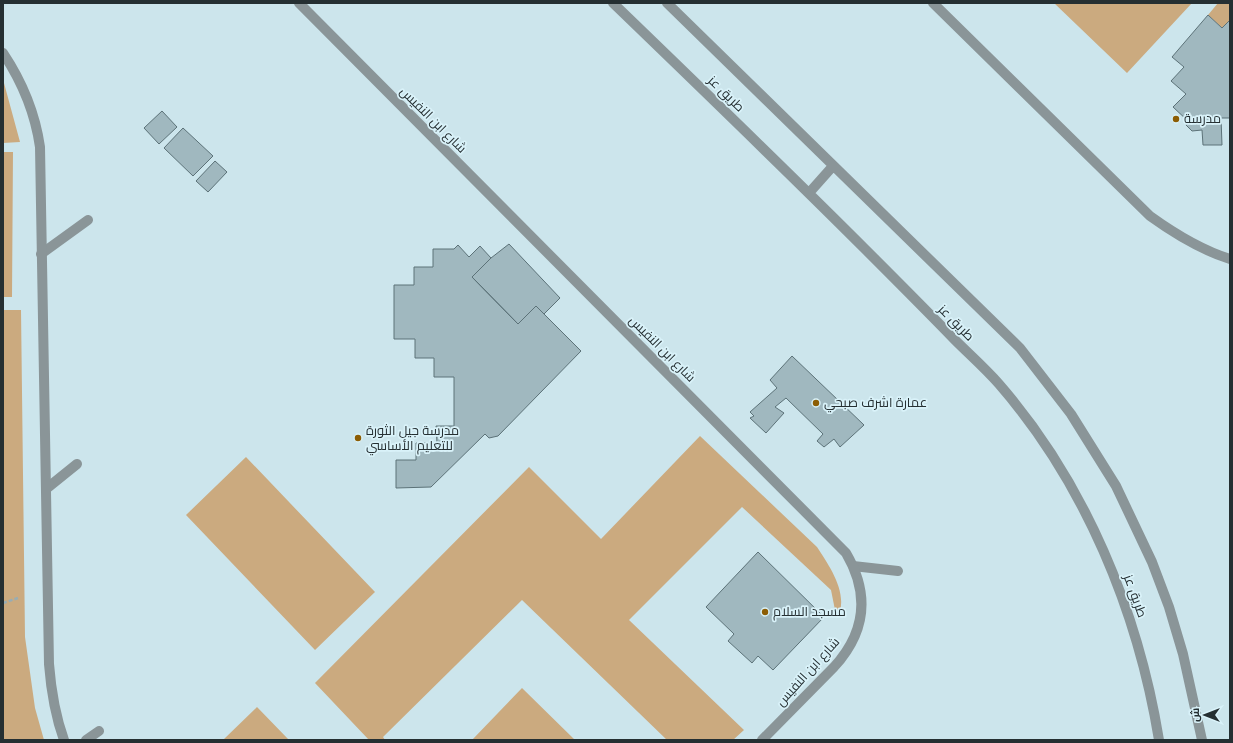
<svg xmlns="http://www.w3.org/2000/svg" width="1233" height="743" font-family="'Nunito Sans',Cairo,sans-serif">
	<style>
		.green { fill: #cbaa7f }
		.building { fill: #a0b8bf; stroke: #5c7278 }
		.lines { fill: none; stroke-linecap: round; stroke-linejoin: round }
		.path { stroke: #99adb3; stroke-width: 2.5; stroke-dasharray: 4 2; stroke-linecap: butt }
		.service { stroke: #8a9598; stroke-width: 10 }
		.minor { stroke: #8a9598; stroke-width: 10 }
		.tertiary { stroke: #8a9598; stroke-width: 10 }
		.poi-dot { fill: #8c5d04; stroke: #d9f2f9; stroke-width: 1.5 }
		.labels { text-anchor: middle; dominant-baseline: central; stroke-width: 3.5; stroke-linejoin: round; paint-order: stroke }
		.street-label { font-size: 13px; fill: #252f32; stroke: #d9f2f9 }
		.poi-label { font-size: 13px; fill: #252f32; stroke: #d9f2f9; text-anchor: start }
	</style>
	<rect width="100%" height="100%" fill="#cce5ec"/>
	<path class="green" d="M1054,3H1192L1127,73Z
		M1218,3H1230V20L1222,28L1208,15Z
		M3,82L4,83L20,142L3,143Z
		M3,152H13L12,297H3Z
		M3,310H21L25,637L35,708L44,740H3Z
		M700,436L817,547C828,564 846,589 840,611L835,610L831,590L742,507L629,620L744,730L733,740H667L522,600L383,737L385,740H369L315,683L529,467L601,539Z
		M246,457L375,592L315,650L186,515Z
		M522,688L575,740H472Z
		M257,707L289,740H223Z"/>
	<path class="building" d="M1208,15L1222,28L1230,20V118H1221L1222,145H1203L1202,130L1192,131L1186,125L1188,121L1173,107L1186,94L1171,81L1184,67L1172,57Z
		M162,111L177,127L159,144L144,128Z
		M183,128L213,156L193,176L164,148Z
		M215,161L227,172L208,192L196,181Z
		M509,244L560,298L544,314L536,306L518,324L472,277L491,258Z
		M458,245L469,257L480,246L491,258L472,277L518,324L536,306L581,351L498,436L489,438L485,434L431,487L396,488V460H416V443H437L436,426H454V377H434V358H415V339H394V285H414V267H433V249H454Z
		M792,356L864,425L840,447L834,439L824,447L817,441L823,434L786,398L775,407L784,413L766,433L750,418L754,416L750,412L777,388L770,380Z
		M758,552L824,617L773,670L758,656L752,663L728,641L734,634L706,607Z"/>
	<g class="lines">
		<path class="path" d="M3,603L18,598"/>
		<path class="service" d="M41,254L88,220
			M46,489L77,464
			M853,566L898,571
			M86,740L99,731"/>
		<path class="minor" d="M299,3L846,553C870,594 866,632 834,667L762,740
			M933,3L1150,216C1175,234 1201,250 1230,259
			M3,53C23,83 35,112 40,147L49,664C51,690 55,715 64,740"/>
		<path class="tertiary" d="M613,3C698,85 783,167 866,250C896,280 926,310 955,340C970,355 985,368 999,384C1085,483 1138,611 1159,740
			M667,3L1020,348L1071,414L1116,486L1152,562L1169,607L1183,654L1202,740
			M809,193L833,166"/>
	</g>
	<g class="poi-dot">
		<circle cx="1176" cy="119" r="4"/>
		<circle cx="816" cy="403" r="4"/>
		<circle cx="358" cy="438" r="4"/>
		<circle cx="765" cy="612" r="4"/>
	</g>
	<g class="labels">
		<g class="street-label">
			<text transform="translate(726 94) rotate(44)">طريق عز</text>
			<text transform="translate(433 120) rotate(45)">شارع ابن النفيس</text>
			<text transform="translate(956 323) rotate(45)">طريق عز</text>
			<text transform="translate(662 349) rotate(45)">شارع ابن النفيس</text>
			<text transform="translate(1135 596) rotate(70)">طريق عز</text>
			<text transform="translate(808 672) rotate(-48)">شارع ابن النفيس</text>
		</g>
		<g class="poi-label">
			<text x="1184" y="119">مدرسة</text>
			<text x="824" y="403">عمارة اشرف صبحي</text>
			<text x="366" y="431">مدرسة جيل الثورة<tspan x="366" dy="15">للتعليم الأساسي</tspan></text>
			<text x="773" y="612">مسجد السلام</text>
		</g>
	</g>
	<rect width="1233" height="743" fill="none" stroke="#252f32" stroke-width="8"/>
	<g transform="translate(1205 715) rotate(270)" stroke="#d9f2f9" stroke-width="3" paint-order="stroke">
	<path d="M0-3L7 15L0 10L-7 15Z" fill="#252f32"/>
	<text y="-6" font-size="11" font-weight="bold" text-anchor="middle" fill="#252f32">ش</text>
	</g>
</svg>
